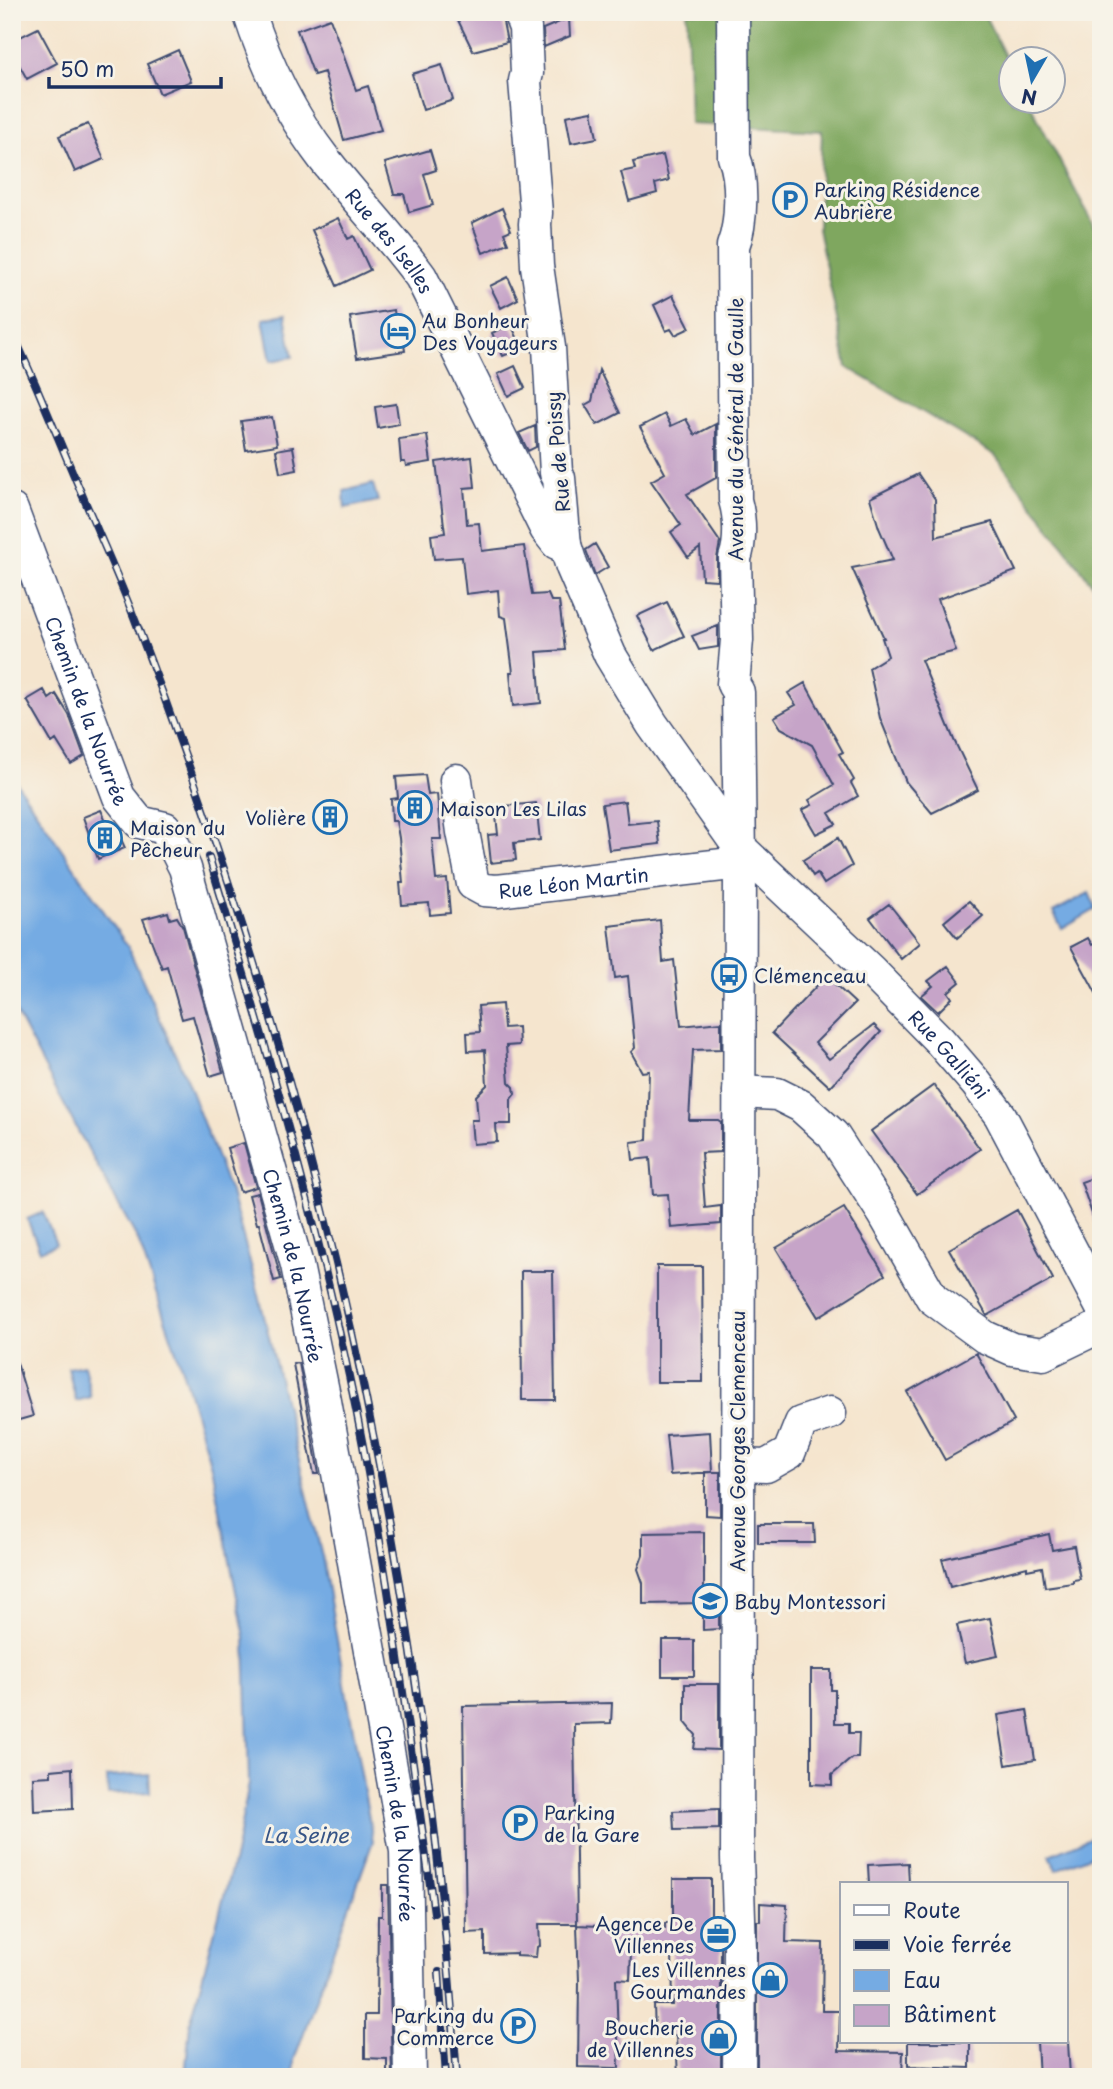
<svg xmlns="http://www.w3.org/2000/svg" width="1113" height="2089" font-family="'Playpen Sans',sans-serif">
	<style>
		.forest { fill: #7fa75e; stroke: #4d6b5e; stroke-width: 2 }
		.water { fill: #75abe3; stroke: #486da0; stroke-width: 2 }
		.building { fill: #c6a4c8 }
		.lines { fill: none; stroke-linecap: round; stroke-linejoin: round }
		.minor-casing { stroke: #3c4a6f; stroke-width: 35 }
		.minor { stroke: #fff; stroke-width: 32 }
		.rail-casing { stroke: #1b2f5e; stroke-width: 8 }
		.rail { stroke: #f7f3e8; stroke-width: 5; stroke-dasharray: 16; stroke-linecap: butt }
		.labels { text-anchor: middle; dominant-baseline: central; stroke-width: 6; stroke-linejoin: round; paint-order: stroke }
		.poi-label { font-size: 19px; fill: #1b2f5e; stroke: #f7f3e8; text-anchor: start }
		.street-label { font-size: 19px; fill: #1b2f5e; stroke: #f7f3e8 }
		.water-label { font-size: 21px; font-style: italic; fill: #365486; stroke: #f7f3e8 }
	</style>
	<rect width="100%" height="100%" fill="#f7f3e8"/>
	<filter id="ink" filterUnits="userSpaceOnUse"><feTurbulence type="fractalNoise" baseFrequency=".0143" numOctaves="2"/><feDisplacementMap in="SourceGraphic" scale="14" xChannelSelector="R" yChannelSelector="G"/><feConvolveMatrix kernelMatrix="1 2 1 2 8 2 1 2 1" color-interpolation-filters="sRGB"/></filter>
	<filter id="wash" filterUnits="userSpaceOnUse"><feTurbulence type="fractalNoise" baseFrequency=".00686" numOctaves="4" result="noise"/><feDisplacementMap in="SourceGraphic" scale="28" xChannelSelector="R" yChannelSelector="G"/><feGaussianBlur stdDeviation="1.57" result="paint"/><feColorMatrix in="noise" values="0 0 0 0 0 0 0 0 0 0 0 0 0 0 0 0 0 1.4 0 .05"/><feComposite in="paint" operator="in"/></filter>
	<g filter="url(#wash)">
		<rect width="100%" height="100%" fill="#f5e5ce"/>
		<path class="forest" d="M687,12H983L1011,68L1012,102H1029L1101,240V596L995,455L847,367L818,229L822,131L690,124Z"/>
		<path class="water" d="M285,315L293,357L271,361L263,319Z
			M373,484L378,501L345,508L344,491Z
			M12,776L128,947L183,1071L232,1197L257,1287L322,1556L373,1841L294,2060L293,2077H185L190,2024L235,1855L249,1783L245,1637L211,1466L181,1366L138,1240L78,1131L12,1005Z
			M1089,893L1096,909L1062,929L1053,912Z
			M43,1212L56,1244L40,1251L27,1219Z
			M84,1365L91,1397L76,1401L68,1368Z
			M149,1774L150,1792L108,1794L107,1777Z
			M1101,1833V1851L1056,1870L1050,1855Z"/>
		<g id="blocks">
			<path class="building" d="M454,12H501L507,42L473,51Z
				M330,18L356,90L368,86L381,130L344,140L324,72L314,75L297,30Z
				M569,18L570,36L544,47L543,29Z
				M38,28L57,63L27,79L12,52V41Z
				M178,50L191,81L160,94L147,64Z
				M442,65L453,100L423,110L412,74Z
				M592,111L597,138L571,143L566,116Z
				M88,124L104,159L75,172L59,136Z
				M430,150L436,170L424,174L433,205L409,212L404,194H394L385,163Z
				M663,155L669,180L655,184L657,193L629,201L621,172L635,169L633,162Z
				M502,208L511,230L504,233L508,243L483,253L472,223Z
				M338,218L348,239L354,236L370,270L337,286L312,230Z
				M508,277L518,299L501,308L490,286Z
				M673,295L690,328L675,335L671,329L666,331L654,305Z
				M394,310L396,326L401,325L405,351L357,358L350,317Z
				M511,324L522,348L503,356L492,333Z
				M515,366L525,388L508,396L498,374Z
				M599,370L620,413L597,425L585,405L592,401Z
				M396,404L399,424L378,428L375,407Z
				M665,414L671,426L686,419L695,435L716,424V478L687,494L720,542L717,558V580L702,579L700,548L688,557L671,532L681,525L651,481L665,473L640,427Z
				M272,417L277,445L246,450L241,421Z
				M535,426L536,447L528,451L519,433Z
				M427,435L431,462L406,466L405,462H401L399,439Z
				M293,447L297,470L280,473L276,450Z
				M472,457L475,487L464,488L467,524L479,523L482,551L524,546L532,595L548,594L551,601H559L565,650L537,652L541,703L513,706L510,672H513L506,618L500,616L498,590L466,594L462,557L434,559L431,535L445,533L436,462Z
				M918,474L935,499L936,537L992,522L1016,571L938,599L956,651L921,660L954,740L978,790L932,813L906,782L880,718L869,668L888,656L882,638H884L852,568L893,560L879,528L870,498Z
				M595,544L608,567L595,575L586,550Z
				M667,602L684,636L654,650L637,616Z
				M718,626V647L699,650L692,636Z
				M805,683L843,752L839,754L854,780L851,783L858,796L829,813L836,824L816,834L802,810L812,805L809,800L834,785L812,745L781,728L774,717L796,705L788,693Z
				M44,690L49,699L56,694L69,715L84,756L71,764L56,740L52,743L27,700Z
				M425,775L428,795L437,794L441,839H432L436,880L447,879L450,913L430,915L429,903L402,905L400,883H403L399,838L396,821H392L391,799L398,798L396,777Z
				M625,801L628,824L657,821L660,844L609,850L602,804Z
				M536,803L540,840L514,843L516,860L491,863L488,835L498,834L495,807Z
				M101,810L109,827L112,825L115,831L117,830L125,848L98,859L83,817Z
				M838,838L852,866L824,884L817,873L813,876L803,860Z
				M969,901L983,916L957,938L944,922Z
				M889,904L920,943L901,959L870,918Z
				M168,912L170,919L177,917L183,927L223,1072L210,1076L193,1016L182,1019L167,966L162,968L143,919Z
				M660,920L663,962L674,960L681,1026L721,1022V1049L693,1050L689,1120H718L721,1122V1152L701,1153L705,1208L721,1206V1224L671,1228L668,1194L653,1195L650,1158L633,1160L631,1142L647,1140L649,1071L642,1072L631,1052L635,1048L628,976L615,978L609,926Z
				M1088,938L1092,945L1101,940V1002L1071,947Z
				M948,966L960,982L948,992L952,998L938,1012L921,996L933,986L928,981Z
				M826,976L855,1003L815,1043L829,1059L874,1025L881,1032L830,1087L772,1033Z
				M502,1004L504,1028L518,1027L519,1045L506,1046L509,1082L514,1087L515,1094L511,1099V1124H496L497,1142L473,1144L471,1120H478L476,1096L487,1085L485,1050L468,1051L467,1033L480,1032L478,1006Z
				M934,1085L980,1149L917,1194L871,1131Z
				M244,1143L256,1187L240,1192L227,1148Z
				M1101,1175V1230L1098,1231L1081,1182Z
				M258,1193L281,1279L274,1281L259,1224H257L249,1195Z
				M844,1208L885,1275L818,1317L776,1248Z
				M1017,1210L1053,1279L987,1316L949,1249Z
				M657,1266H702L703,1382H657Z
				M521,1271H553L555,1400H522Z
				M976,1353L1014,1421L945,1460L907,1392Z
				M17,1363L33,1416L12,1422V1364Z
				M299,1363L319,1474H314L293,1364Z
				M710,1432L712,1472L670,1475L666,1435Z
				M705,1472H720V1516L705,1515Z
				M758,1524H814L815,1543H758Z
				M704,1532V1603L643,1604V1583L638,1569L643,1555V1533Z
				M1049,1534L1052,1550L1074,1546L1080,1579L1073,1580V1583L1045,1587L1042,1567L1027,1570V1567L950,1587L942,1559Z
				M703,1611H719V1629L703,1630Z
				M990,1618L998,1656L965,1663L957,1625Z
				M662,1640H694V1676H662Z
				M811,1670H831V1690H835V1723H849V1733H859L858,1758H852L832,1775V1785L811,1784Z
				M685,1684H719V1750L694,1749L696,1735L685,1722Z
				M612,1703L611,1723L574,1724L577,1924H539L540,1946L537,1947L536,1957L516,1956V1953L485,1954V1932L466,1933L463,1706Z
				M1027,1710L1035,1760L1006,1765L998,1715Z
				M72,1768L73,1809L34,1811L33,1777L51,1776V1770Z
				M719,1809V1829L674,1830L673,1811Z
				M908,1863L909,1884H869L868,1865Z
				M673,1879H711V1923H721V2077H678L676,2035L655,2032L654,2005H673L672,1952L631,1949L630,1980L616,1979L619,2068L578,2067L579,1981L577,1925L665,1929V1923H673Z
				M382,1885H388L392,2077H387V2059L365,2058V2015H377L378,1916H382Z
				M760,1903L787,1905L786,1942L823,1943L822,2011H840L839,2051L903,2052L902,2077H757V1921H760Z
				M908,2042H970V2068L908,2066Z
				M1037,2042H1068L1070,2077H1039Z"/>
		</g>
	</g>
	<g filter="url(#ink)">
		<use href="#blocks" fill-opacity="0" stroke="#3c4a6f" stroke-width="2"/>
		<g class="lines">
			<g class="minor-casing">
				<g id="minor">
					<path id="s1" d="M249,12C266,65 291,116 325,160C356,200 391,236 421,277L546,529L557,543L565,545"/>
					<path id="s2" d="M519,12L525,28L527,73L525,81L536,213L535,224L537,266L549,347L556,473L559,478L565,545L572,567L610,655L652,724L739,847L871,971L939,1040L976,1083L1000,1115L1101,1306"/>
					<path d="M733,12L734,157C743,179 742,223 733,246L735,500C740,517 741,542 735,558L737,640L733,684L738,692L740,863L737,1858L740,1948L739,2077"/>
					<path id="s3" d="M12,510L119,797L139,822L165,828L185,868L297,1265L325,1401L406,1851L410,2077"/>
					<path id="s4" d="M456,780L463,832L473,884L484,890L497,891L740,863"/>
					<path d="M739,1092L777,1094L801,1106L833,1135L884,1214L932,1298L985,1337L1012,1349L1043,1354L1101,1326"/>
					<path d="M738,1465L766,1466L789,1453L801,1423L830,1413"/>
				</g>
			</g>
			<use href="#minor" class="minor"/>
			<g class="rail-casing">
				<path id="rail" d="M12,332C38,387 60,444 84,499C102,541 121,583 137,625C216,831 284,1044 335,1259C399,1527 438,1802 457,2077
					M209,857C261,1029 312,1200 349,1376C387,1554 408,1733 434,1913
					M439,1972L446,2077"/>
			</g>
			<use href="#rail" class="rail"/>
		</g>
	</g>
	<defs>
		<g id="parking-ring" transform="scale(1.75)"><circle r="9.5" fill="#f7f3e8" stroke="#1f6fb2" stroke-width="1.5"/><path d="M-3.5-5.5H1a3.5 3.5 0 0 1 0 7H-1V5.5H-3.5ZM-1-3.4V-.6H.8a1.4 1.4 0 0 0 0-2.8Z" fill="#1f6fb2"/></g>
		<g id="hotel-ring" transform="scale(1.75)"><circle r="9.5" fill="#f7f3e8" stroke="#1f6fb2" stroke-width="1.5"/><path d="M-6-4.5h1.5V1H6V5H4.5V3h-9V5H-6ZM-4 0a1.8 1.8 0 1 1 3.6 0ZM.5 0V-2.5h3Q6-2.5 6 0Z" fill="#1f6fb2"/></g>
		<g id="building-ring" transform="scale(1.75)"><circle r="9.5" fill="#f7f3e8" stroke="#1f6fb2" stroke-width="1.5"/><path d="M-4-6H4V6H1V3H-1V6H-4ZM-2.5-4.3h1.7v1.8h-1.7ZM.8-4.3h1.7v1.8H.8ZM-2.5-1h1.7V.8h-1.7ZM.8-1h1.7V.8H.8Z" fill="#1f6fb2"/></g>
		<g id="bus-ring" transform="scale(1.75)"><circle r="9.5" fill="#f7f3e8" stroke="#1f6fb2" stroke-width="1.5"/><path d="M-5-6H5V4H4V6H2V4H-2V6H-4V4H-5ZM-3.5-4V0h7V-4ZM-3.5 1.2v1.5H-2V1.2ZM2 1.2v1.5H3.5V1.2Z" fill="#1f6fb2"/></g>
		<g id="school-ring" transform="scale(1.75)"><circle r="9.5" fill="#f7f3e8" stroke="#1f6fb2" stroke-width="1.5"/><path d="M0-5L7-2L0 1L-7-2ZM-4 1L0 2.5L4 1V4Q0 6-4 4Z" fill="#1f6fb2"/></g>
		<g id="office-ring" transform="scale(1.75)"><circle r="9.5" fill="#f7f3e8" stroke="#1f6fb2" stroke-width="1.5"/><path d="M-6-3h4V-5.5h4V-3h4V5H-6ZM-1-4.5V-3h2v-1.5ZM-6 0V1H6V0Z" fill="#1f6fb2"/></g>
		<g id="shop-ring" transform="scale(1.75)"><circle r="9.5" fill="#f7f3e8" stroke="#1f6fb2" stroke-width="1.5"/><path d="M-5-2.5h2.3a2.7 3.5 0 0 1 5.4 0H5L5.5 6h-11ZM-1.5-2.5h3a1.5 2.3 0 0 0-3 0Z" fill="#1f6fb2"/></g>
	</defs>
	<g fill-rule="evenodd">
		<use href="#parking-ring" x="790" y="200"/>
		<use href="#hotel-ring" x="398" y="331"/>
		<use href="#building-ring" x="415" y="808"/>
		<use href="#building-ring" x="330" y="817"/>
		<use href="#building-ring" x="105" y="838"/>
		<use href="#bus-ring" x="729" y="975"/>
		<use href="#school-ring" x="710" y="1601"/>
		<use href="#parking-ring" x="520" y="1823"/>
		<use href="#office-ring" x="718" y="1934"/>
		<use href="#shop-ring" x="770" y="1980"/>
		<use href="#parking-ring" x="518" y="2026"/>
		<use href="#shop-ring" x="719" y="2038"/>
	</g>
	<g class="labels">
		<g class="poi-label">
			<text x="814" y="189">Parking Résidence<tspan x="814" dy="22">Aubrière</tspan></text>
			<text x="422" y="320">Au Bonheur<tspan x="422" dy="22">Des Voyageurs</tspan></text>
			<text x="440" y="808">Maison Les Lilas</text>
			<text x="306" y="817" text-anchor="end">Volière</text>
			<text x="130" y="827">Maison du<tspan x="130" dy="22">Pêcheur</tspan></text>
			<text x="754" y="975">Clémenceau</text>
			<text x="734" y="1601">Baby Montessori</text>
			<text x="544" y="1812">Parking<tspan x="544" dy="22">de la Gare</tspan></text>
			<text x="694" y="1923" text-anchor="end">Agence De<tspan x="694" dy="22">Villennes</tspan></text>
			<text x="746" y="1969" text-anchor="end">Les Villennes<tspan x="746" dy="22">Gourmandes</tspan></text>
			<text x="494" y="2015" text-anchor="end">Parking du<tspan x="494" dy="22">Commerce</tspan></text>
			<text x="694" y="2027" text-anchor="end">Boucherie<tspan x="694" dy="22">de Villennes</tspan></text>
		</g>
		<g class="street-label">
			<text stroke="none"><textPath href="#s1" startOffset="271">Rue des Iselles</textPath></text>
			<text transform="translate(735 429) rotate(-90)">Avenue du Général de Gaulle</text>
			<text transform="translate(557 452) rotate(-95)">Rue de Poissy</text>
			<text stroke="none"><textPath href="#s3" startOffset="214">Chemin de la Nourrée</textPath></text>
			<text stroke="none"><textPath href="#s4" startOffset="208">Rue Léon Martin</textPath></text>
			<text stroke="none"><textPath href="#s2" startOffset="1183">Rue Galliéni</textPath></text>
			<text stroke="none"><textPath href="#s3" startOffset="822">Chemin de la Nourrée</textPath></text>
			<text transform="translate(737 1441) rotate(-90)">Avenue Georges Clemenceau</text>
			<text stroke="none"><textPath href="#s3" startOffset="1390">Chemin de la Nourrée</textPath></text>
		</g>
		<g class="water-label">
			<text x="306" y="1834">La Seine</text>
		</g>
	</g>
	<rect width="1113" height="2089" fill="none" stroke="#f7f3e8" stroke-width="42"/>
	<rect x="840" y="1882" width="228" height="161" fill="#f7f3e8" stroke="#9fa5b1" stroke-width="2"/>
	<rect x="854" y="1905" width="35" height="10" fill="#ffffff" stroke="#9fa5b1" stroke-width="2"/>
	<text x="903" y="1918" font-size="21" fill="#1b2f5e">Route</text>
	<rect x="854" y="1940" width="35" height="10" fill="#1b2f5e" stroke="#9fa5b1" stroke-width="2"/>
	<text x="903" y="1952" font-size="21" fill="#1b2f5e">Voie ferrée</text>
	<rect x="854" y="1970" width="35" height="21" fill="#75abe3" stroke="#9fa5b1" stroke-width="2"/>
	<text x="903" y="1988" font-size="21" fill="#1b2f5e">Eau</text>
	<rect x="854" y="2005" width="35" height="21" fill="#c6a4c8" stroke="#9fa5b1" stroke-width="2"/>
	<text x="903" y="2022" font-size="21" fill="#1b2f5e">Bâtiment</text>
	<g transform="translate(1032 80) rotate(189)"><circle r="33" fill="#f7f3e8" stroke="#9fa5b1" stroke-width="2"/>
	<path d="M0-5L12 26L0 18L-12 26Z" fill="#1f6fb2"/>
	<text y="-10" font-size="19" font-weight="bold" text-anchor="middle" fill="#1b2f5e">N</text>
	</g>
	<path d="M49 77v10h172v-10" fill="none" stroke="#1b2f5e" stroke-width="3.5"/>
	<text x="60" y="77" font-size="21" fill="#1b2f5e" stroke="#f7f3e8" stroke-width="5" paint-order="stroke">50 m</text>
</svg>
